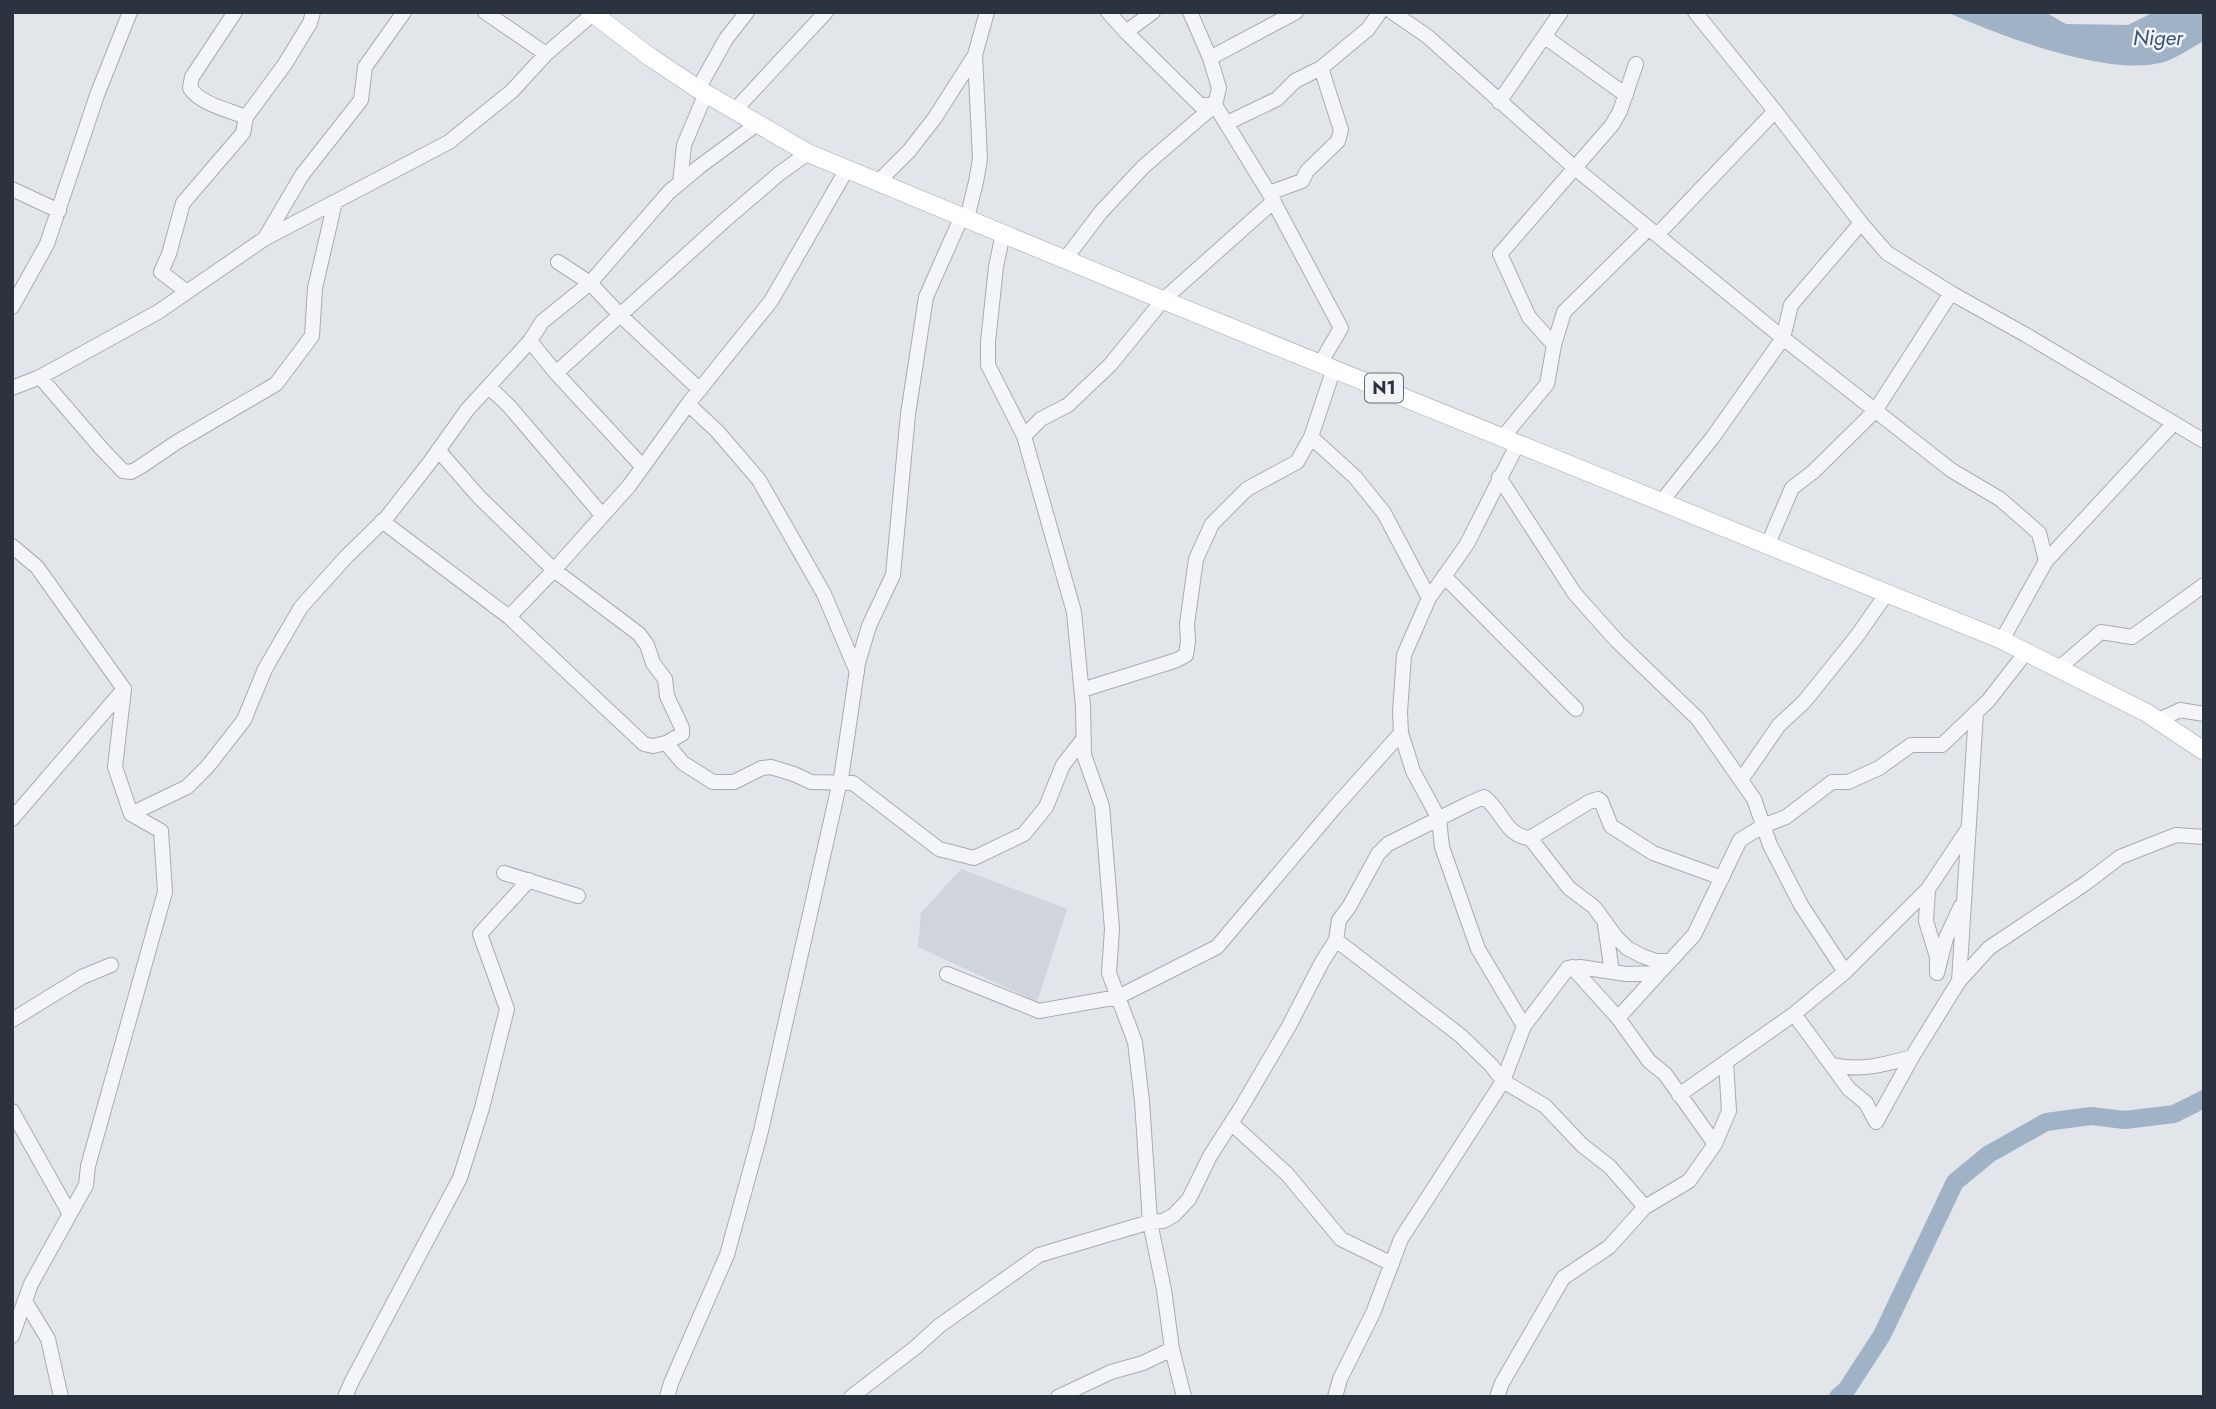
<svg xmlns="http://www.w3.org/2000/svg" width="2216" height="1409" font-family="Jost,sans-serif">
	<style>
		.built { fill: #d0d4db }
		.water { fill: #a0b2c6 }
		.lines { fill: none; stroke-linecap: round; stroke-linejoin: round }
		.river { stroke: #a0b2c6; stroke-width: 18 }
		.minor-casing { stroke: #a7acb3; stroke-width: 16 }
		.major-casing { stroke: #a2a9b4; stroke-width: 19 }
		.minor { stroke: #f4f5f8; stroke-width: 14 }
		.major { stroke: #fff; stroke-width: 18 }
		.labels { text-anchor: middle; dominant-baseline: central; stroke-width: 5; stroke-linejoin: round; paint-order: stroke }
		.shield { fill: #f1f3f7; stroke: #666d77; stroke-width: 2 }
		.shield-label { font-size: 18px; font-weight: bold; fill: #2b3340 }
		.water-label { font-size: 21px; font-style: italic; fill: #395170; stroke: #f1f3f7 }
	</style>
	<rect width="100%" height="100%" fill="#e2e5e9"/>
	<path class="built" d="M961,869L1067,909L1037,1002L918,947L921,913Z"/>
	<path class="water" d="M1946,12H2045L2066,24L2128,25L2154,12H2204V41C2190,48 2175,60 2160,63C2104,76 1999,35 1946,12Z"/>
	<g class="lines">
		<path class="river" d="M1838,1397L1847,1389L1882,1335L1955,1182L1989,1154L2046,1122L2091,1116L2125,1120L2174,1114L2204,1099"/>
		<g class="minor-casing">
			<path id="minor" d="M235,12L192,77L190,88C200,104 229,110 246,117
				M485,12L546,54
				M1108,12L1126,32
				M1153,12L1126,32L1200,105H1215
				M1190,12L1210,58L1219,88L1215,105L1269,193L1341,328L1321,362
				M1392,12L1427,36L1575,168L1783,338L1951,470L2000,499L2039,533L2046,561
				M1545,37L1626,95
				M1210,58L1296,12
				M698,89L726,39L747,12
				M1499,102L1561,12
				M734,111L826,12
				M1227,123L1277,99L1295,81L1321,68L1368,29L1380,12
				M879,181L909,151L934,119L975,55L987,12
				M680,183L684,145L706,93
				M12,189L59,211
				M1269,193L1302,181L1307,171L1338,141L1341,130L1321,68
				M967,218L976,182L980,159L975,55
				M1861,223L1887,253L1951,293L2026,335L2204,441
				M1003,233L996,267L988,342V365L1024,436L1074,612L1083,706L1084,755L1102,806L1112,929L1109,973L1135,1042L1142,1101L1150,1222L1164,1290L1172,1349L1184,1397
				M1657,235L1775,111
				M265,238L302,175L361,100L365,67L404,12
				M1066,258L1101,212L1143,167L1215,105
				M558,262L590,283L620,315L700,390
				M187,292L161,272L169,254L183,203L243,133L246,117L285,64L310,23L313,12
				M12,307L47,244L97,95L130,12
				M530,341L556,373L724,221L780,173L808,153
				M1554,345L1564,312L1648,229
				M1334,368L1311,437L1355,477L1384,513L1429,598
				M556,373L642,466
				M40,377L101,448L123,471L131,472L140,467L177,442L276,384L312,336L315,288L335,202
				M489,387L509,406L602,515
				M12,388L40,377L158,312L264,239L449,142L512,91L546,54L595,12
				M688,404L717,431L759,480L824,594L857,672
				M1024,436L1041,419L1068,405L1110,365L1163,300L1274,201
				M1503,437L1547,384L1554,345L1529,317L1500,254L1612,125L1620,111L1636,64
				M438,450L479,497L554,570L639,634L647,645L653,663L665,679L667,696L682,728V734L666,743
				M1499,477L1575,594L1617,641L1698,719L1754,799L1770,845L1801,905L1845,972
				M1662,501L1713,437L1783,338L1791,305L1861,223L1775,111L1695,12
				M382,521L509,617L554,570L629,486L688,404L771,301L847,169
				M1768,544L1792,488L1813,472L1875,411L1951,293
				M12,546L37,567L124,689L115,767L131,814L161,831L165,892L88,1166L86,1185L31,1284L12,1336
				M1444,576L1576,709
				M509,617L644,744L653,746L666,743L683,763L713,782H734L762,768L771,767L794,774L811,782L853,783L939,849L974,858L1024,834L1046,807L1063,765L1084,738
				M2002,640L2046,561L2174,423
				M2059,668L2101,632L2132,637L2204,585
				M1082,690L1177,660L1186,655L1188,641L1187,624L1196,559L1212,524L1247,489L1297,462L1311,437
				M2159,720L2180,710L2204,714
				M1741,780L1779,725L1804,702L1857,636L1887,593
				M131,814L187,787L208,766L244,720L265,669L301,607L346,557L387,517L430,462L467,410L530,341L542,322L590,283L669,192L699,167L757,124
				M12,819L124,689
				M1530,838L1569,888L1594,907L1616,937L1627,948L1642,956L1656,961H1670
				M504,873L578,896
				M1928,889L1926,921L1937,957V973L1946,938L1961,906
				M1605,925L1612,972
				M1336,940L1461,1036L1491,1065L1503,1081L1545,1106L1582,1145L1610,1167L1645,1207L1689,1181L1715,1144L1729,1111L1726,1062
				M1572,967L1618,1018L1649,1061L1665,1074L1715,1144
				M947,974L1039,1011L1118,997L1217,947L1335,807L1401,733
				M1959,981L1989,948L2086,883L2120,857L2176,835L2204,837
				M1794,1014L1849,1089L1866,1103L1876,1122
				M1618,1018L1659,973
				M12,1020L82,977L111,965
				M1524,1026L1568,968L1580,967L1626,974L1659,973L1694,935L1740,840L1763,826L1786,817L1832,782H1848L1879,768L1911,745H1942L1988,701L2027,651
				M1833,1065C1862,1071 1883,1065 1912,1057
				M1679,1095L1794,1014L1845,972L1928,889L1968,829
				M12,1111L70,1214
				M1876,1122L1912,1057L1959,981L1976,712
				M1231,1123L1287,1174L1341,1239L1392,1264
				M25,1301L48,1339L61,1397
				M345,1397L352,1381L460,1178L482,1108L507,1009L480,934L529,880
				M667,1397L671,1383L727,1255L761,1131L842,772L858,663L869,626L893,575L908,414L926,297L962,216
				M851,1397L916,1347L939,1326L1039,1255L1150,1222L1163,1221L1174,1215L1189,1199L1210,1156L1242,1106L1289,1026L1322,962L1336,940L1339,920L1349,907L1378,854L1388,844L1470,803L1484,797C1502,810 1506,837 1530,838L1589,802L1598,799L1601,801L1611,826L1653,853L1722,878
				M1058,1397L1111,1372L1143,1363L1172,1349
				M1335,1397L1340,1379L1373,1313L1401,1239L1503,1081L1524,1026L1478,949L1442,847L1439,819L1413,771L1401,733L1400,712L1404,655L1429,598L1467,544L1518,443
				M1497,1397L1502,1383L1563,1278L1609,1247L1645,1207"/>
		</g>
		<g class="major-casing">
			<path id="major" d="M591,12L650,57L698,89L808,153L1163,300L2002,640L2147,713L2204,751"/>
		</g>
		<use href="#minor" class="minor"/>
		<use href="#major" class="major"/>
	</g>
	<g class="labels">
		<rect class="shield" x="1365" y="373.5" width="38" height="29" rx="5"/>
		<g class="shield-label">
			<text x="1384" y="388">N1</text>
		</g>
		<g class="water-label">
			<text x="2158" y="38">Niger</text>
		</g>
	</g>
	<rect width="2216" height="1409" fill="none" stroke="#2b3340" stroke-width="28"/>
</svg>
